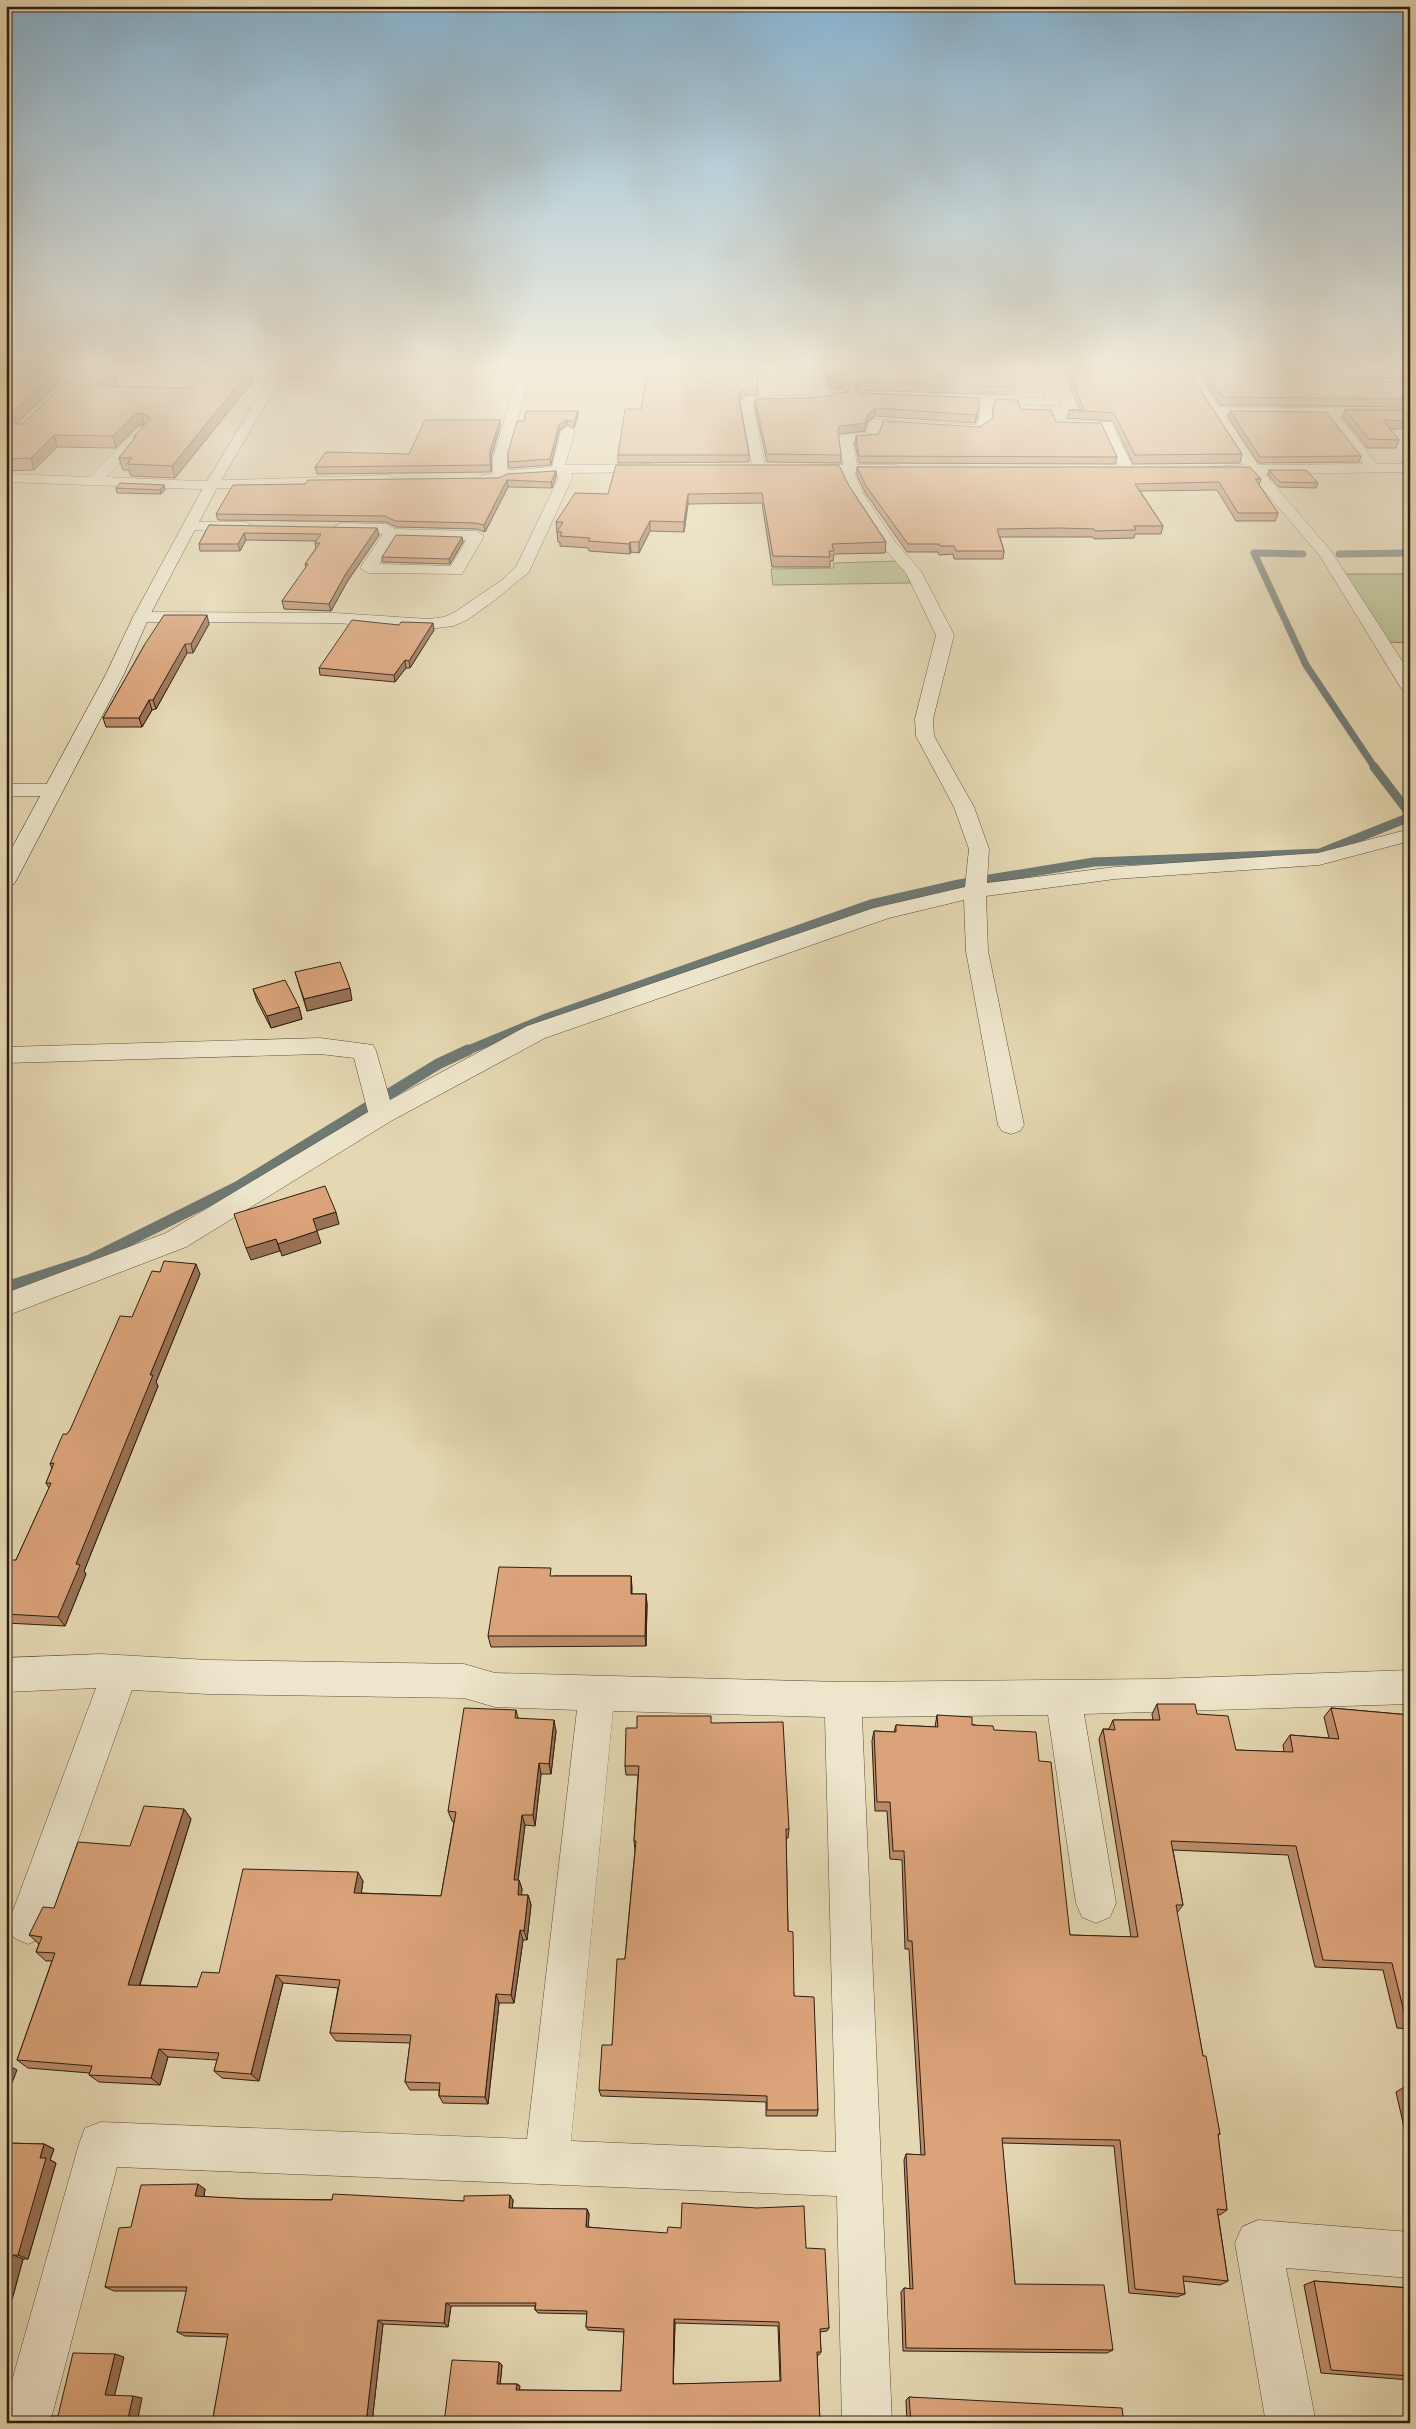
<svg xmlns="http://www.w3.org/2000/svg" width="1416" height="2429" font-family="'IM FELL English',serif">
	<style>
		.green { fill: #b3be8c; stroke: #706e4e }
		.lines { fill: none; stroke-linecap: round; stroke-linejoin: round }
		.stream-far2 { stroke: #6e7974; stroke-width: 7 }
		.stream-far1 { stroke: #6e7974; stroke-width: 9 }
		.stream { stroke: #6e7974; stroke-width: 11 }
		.street-casing { stroke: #5c4c39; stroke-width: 1 }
		.secondary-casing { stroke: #2e1d11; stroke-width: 1 }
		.street { fill: #ede5cc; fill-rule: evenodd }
		.secondary { fill: #ede5cc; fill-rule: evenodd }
		.wall { fill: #bc8c69; stroke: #2e1d11; fill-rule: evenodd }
		.shaded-wall { fill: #997255; stroke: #2e1d11 }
		.building { fill: #dba37a; stroke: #2e1d11; fill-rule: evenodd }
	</style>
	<rect width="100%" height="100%" fill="#e4d7b1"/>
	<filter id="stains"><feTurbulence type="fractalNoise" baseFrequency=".004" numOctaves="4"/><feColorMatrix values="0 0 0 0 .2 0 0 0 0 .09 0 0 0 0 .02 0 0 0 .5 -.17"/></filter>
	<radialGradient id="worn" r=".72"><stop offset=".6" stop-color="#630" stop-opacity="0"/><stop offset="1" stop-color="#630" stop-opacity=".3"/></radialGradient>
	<path class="green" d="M900,561L904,565L910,583L773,585L771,569L834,568L833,563Z
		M1343,574H1410V643L1389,642Z"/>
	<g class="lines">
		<path class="stream-far2" d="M1303,554L1254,553L1306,665L1375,768
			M1339,554L1410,553"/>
		<path class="stream-far1" d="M1374,767L1410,814
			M466,1051L546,1018L871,904L959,884L1094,862L1320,853L1410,817"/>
		<path class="stream" d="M6,1287L90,1260L237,1187L438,1064L468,1050"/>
		<g class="street-casing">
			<path id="street" d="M809,367H821L830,390L844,391L850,395L844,399L832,398L831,401L811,404L753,405L766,470L764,473H754L740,401L746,397L819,395Z
				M1037,367H1049L1051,384L1060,402L1059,405L992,404C993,416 993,429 979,433L881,426L877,440L853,442L857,465H896L903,469L896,473H854L864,495L896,543L921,571L954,635L933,719L934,736L974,807L989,849L987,883L1115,867L1318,853L1410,829V841L1319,865L1115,879L986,896L988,951L1024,1125L1020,1131L1011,1134L1002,1131L998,1125L966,951L964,900L889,918L545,1038L391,1121L186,1247L6,1316V1293L166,1233L368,1112L354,1058L320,1054L6,1063V1047L320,1038L373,1045L376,1051L390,1100L527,1026L874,908L965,887L969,849L954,807L916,736L915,719L936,635L906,573L882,546L850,495L840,473H804L797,469L804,465H843L839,438L846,434L866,433L871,419L976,425L979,420L981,397L1046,398L1039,384Z
				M1181,367H1193L1219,407L1410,409V417L1339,416L1377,464H1410V472L1265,474L1331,551L1410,673V693L1404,692L1401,688L1320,556L1250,474L1209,473L1207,470L1209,467L1244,465ZM1225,415L1325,416L1363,464L1258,465Z
				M525,368L531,372L507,458V470L552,467L561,431L568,427L575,431L565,465L653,464L660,468L653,472L571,473L573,476L529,572L495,600L467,620L453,626L429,629L335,623L141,622L135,621L133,617L135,613L141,612L335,613L429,619L444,617L455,612L502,580L516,567L559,477L557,475L507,478C501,485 486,485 480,478L482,475L493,474V458L519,372Z
				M1065,420L1111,422L1134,470L1132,473H1122L1101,429L1060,427L1058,424Z
				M144,426L151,430L149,433L106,477L198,481L389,475L396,479L389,483L198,489L6,482V474L90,477L139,427Z
				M190,522H246L254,527L246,532L185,530L182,527Z
				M341,523L386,524L395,529L476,531L484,536L462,574L368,573L360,568L383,534L336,531L333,528ZM396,538L466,540L451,566L379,564Z
				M6,784H52L59,786L62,790L59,794L52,796H6Z
				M101,1654L208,1660L464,1664L495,1673L843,1682L1157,1679L1410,1670V1704L1084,1714L1116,1903L1110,1917L1096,1923L1082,1917L1076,1903L1048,1715L862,1717L892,2423H842L837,2196L117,2167L50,2423H6V2402L79,2144L85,2128L101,2122L527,2139L577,1710L495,1707L464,1698L208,1694L132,1690L48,1924L42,1938L28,1944L14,1938L8,1924L96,1688L6,1692V1658ZM613,1711L825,1717L836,2152L571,2141Z
				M1258,2220L1410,2232V2278L1286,2268L1316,2423H1266L1235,2243L1242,2227Z"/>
		</g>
		<g class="secondary-casing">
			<path id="secondary" d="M276,367H288L287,369L643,367L637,371L558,376L282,377L219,484L149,617L124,674L17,879L14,884L6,885V859L106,674L133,617L205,484L270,377L6,381V373L274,369Z"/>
		</g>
		<use href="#street" class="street"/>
		<use href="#secondary" class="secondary"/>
	</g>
	<path class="wall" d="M823,367H1014L1015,387L1014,395L857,390L861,393L979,398L977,419L975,423L875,416L867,422L865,431L839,434L838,436L841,455V463L767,462L755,407V399L812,398L846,393L847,392L845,389L831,388Z
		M1062,367H1185L1242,454L1240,463L1133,464L1113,421L1067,418L1069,410H1080Z
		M1195,367H1410V380L1316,375L1314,377V378L1410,383V407L1220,405Z
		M648,369L758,388V395H745L739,400L749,455V462L618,463V455L641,409Z
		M250,370L253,381L175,478L131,476L129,470H123L119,458L134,439V436L145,425L144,424L138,426L116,448L57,447L34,470L6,471V372L61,382L16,424H22L117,382L113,387L190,388Z
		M1021,409L1056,422L1117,457L1115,464L859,463L855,444L856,436L980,427Z
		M1345,410H1410V429H1390L1399,440L1396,448H1367L1343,418Z
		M578,411V416L574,428L567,425L559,431L551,465L509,468L508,462L524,421Z
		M1230,411L1361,456L1359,462L1258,463L1228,417Z
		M500,420V427L491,457V472L317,474L315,467L409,454Z
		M857,467L1261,479L1259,485L1278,513L1275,521H1236L1217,490L1140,491L1163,526L1161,534H1135L1134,538L1094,539L1093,537H1000L1004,551L1003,559H954L953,554L939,555L938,552H907L866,494L857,475Z
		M1269,470L1318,483L1316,488L1279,487L1268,475Z
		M556,471V477L552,488L508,487L485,532L476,529L396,527L386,522L218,520L216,514L305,484L499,478Z
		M164,485L165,490L161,494L117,493L116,488Z
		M849,486L886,542L885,553L834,554L833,561H830V567H772L762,503L688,504L684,532L650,531L639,553L631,552L630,554L589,551L588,548L560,546V542H558L556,522L608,494Z
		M209,525L379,535L347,582L331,611L284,609L282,601L306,567L305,564L316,548L315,543L316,541L246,540L240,551H200L199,544Z
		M463,542L450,564L382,562V557Z
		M209,624L193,653H187L156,709L152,710L142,727H106L103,718L145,644Z
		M434,630L410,668H406L395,682L320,675L319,668Z
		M295,972L352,1000L307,1011Z
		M253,989L299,1007L302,1019L271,1028L257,1001Z
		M200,1274L156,1382L158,1386L84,1571L86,1574L65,1626L6,1623V1564L16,1560L49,1488L46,1483L52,1468L50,1464L70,1430L132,1317Z
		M553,1576H631L632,1594H646L647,1605L646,1646L491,1647L488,1636Z
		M1157,1704L1197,1714L1236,1750L1284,1752L1283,1745L1290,1735L1329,1738L1324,1717L1331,1708L1410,1715V2029L1397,2028L1383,1970L1315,1967L1288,1855L1173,1850L1183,1905L1177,1913L1203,2056L1220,2134L1218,2136L1227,2210L1220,2215L1218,2214L1228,2281L1220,2285L1183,2281L1185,2294L1177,2297L1129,2293L1114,2146L1002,2143L1015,2284L1113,2350L1107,2353L903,2351L901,2292L904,2288L910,2289L904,2160L906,2154L921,2155L909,1949H905L902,1860L890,1859L887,1811H875L872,1741L874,1731L894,1732L896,1725L935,1727L937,1715L994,1730L1039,1761L1070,1935L1131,1937L1099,1739L1103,1729H1109L1113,1720H1153L1152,1714Z
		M516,1710L518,1718L556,1731L551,1774H541L535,1826L525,1825L518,1880H519L522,1889L521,1895H528L531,1905L527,1940H523L514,2003H499L488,2104L443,2103L439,2096V2090H410L405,2082L410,2043L336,2041L330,2033L338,1988L283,1983L259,2081L222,2078L214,2071L217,2060L168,2057L160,2085L99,2082L89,2075L90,2073L28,2068L17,2060L52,1961H46L36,1952L39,1944L29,1935L54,1908L130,1846L184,1809L191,1819L140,1985L197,1987L363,1881L361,1893L441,1896L454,1822L452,1821L448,1811Z
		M711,1723L789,1829L788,1838H786L788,1931L794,1996L818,2110L817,2116H766V2102L601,2096L599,2090L612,2045L625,1959L635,1850L634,1841L638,1775H626L625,1766L637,1728Z
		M1406,2086H1410V2153L1396,2092Z
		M6,2143L44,2144L54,2149L50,2160L56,2163L28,2259H23L6,2322Z
		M205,2189L204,2197L250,2199L464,2201L513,2200L512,2208L587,2209L589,2214L588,2227L806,2248L829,2328L827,2331L820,2332L821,2352L819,2355H817L820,2423H444L502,2365L500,2384H517L520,2386L519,2390L621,2391L624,2332L588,2330L586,2327L587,2314L538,2313L535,2310V2306H451L448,2327L383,2324L372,2423H212L228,2337L185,2336L177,2332L187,2291H114L105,2287L131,2227ZM675,2323L778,2326L780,2382L673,2384Z
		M1314,2281L1410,2288V2380L1321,2373L1304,2285Z
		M909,2397L1124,2423H907L906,2400Z"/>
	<path class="shaded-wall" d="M1318,367L1316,375L1308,381L1310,373Z
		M250,370L253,381L175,478L172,466Z
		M57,371L61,382L13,427L7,420L9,415Z
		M114,371L117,382L101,398L98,386Z
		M858,382L857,390L854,388Z
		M745,388V395L738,401V394Z
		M876,408L875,416L867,422L865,431L839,434L837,438L838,430L840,426L868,414Z
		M578,411V416L574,428V422Z
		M978,412L977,419L975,423L976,415Z
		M141,413L144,424L138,426L116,448L113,436L135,414Z
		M500,420V427L491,457V472L490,451Z
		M567,420V425L559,431L551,465L550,459L559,425Z
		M54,435L57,447L34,470L31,458Z
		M556,471V477L552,488L551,482Z
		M507,480L508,487L485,532L484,525Z
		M164,485L165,490L161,494L160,490Z
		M688,494V504L684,532V522Z
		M650,521V531L639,553V542Z
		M377,528L379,535L347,582L331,611L329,604L345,575Z
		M244,533L246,540L240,551L238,544Z
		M462,537L463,542L450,564L449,559Z
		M630,542L631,552L630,554L629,544Z
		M207,615L209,624L193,653L191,644Z
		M433,623L434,630L410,668L409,661Z
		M185,644L187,653L156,709L153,700Z
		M405,660L406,668L395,682L394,675Z
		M149,700L152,710L142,727L139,718Z
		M350,988L352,1000L307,1011L304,999Z
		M299,1007L302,1019L271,1028L267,1016Z
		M336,1212L339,1224L316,1231L313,1219Z
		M317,1231L321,1243L282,1256L278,1244Z
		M276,1239L280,1251L251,1260L246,1248Z
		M196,1264L200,1274L156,1382L158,1386L84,1571L86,1574L65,1626L58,1617L76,1564L150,1375Z
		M631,1576L632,1587L631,1605Z
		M646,1594L647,1605L646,1646L645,1636Z
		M554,1720L556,1731L551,1774L549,1764Z
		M539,1763L541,1774L535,1826L533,1815Z
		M184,1809L191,1819L137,1993L128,1985Z
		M522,1815L525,1825L517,1889L514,1880Z
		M358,1872L363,1881L360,1903L354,1893Z
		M519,1880L522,1889L521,1904L518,1895Z
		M528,1895L531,1905L527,1940L524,1931Z
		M520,1930L523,1940L514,2003L511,1995Z
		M276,1975L283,1983L259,2081L251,2074Z
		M496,1994L499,2003L488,2104L485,2097Z
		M159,2049L168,2057L160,2085L151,2078Z
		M7,2064L17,2070L6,2099V2066Z
		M44,2144L54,2149L50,2160L56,2163L28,2259L18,2255L40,2158Z
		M198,2184L205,2189L203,2201L195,2196Z
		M510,2195L513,2200L512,2213L509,2208Z
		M587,2209L589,2214L588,2232L586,2227Z
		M13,2255L23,2259L6,2322V2278Z
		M446,2303L451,2306L448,2327L444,2323Z
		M674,2319L675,2323L673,2386V2384Z
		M378,2320L383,2324L372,2423H366Z
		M115,2354L124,2357L114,2398L105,2395Z
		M499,2362L502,2365L500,2386L497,2384Z
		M517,2384L520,2386L519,2392L516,2390Z
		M133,2396L142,2398L137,2423H127Z"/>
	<path class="building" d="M653,367H757L758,388H745L738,394L749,455H618L625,409H641L648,369H653Z
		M826,367H1014L1015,387L858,382L854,388L861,393L979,398L978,412L976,415L876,408L868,414L865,423L840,426L838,430L841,455L767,454L755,399L812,398L832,395L834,392L846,393L852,388L846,382L832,381Z
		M1067,367H1185L1242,454L1135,455L1114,413L1069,410H1084Z
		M1202,367H1410V371L1318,367L1310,373L1314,378L1410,383V399L1222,397Z
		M208,369L250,370L172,466L127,464L132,458H119L136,436H134L150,419L149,417L141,413L135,414L113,436L54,435L31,458L6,459V372L57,371L9,415L7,420L10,424H22L78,371H114L98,386L190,388Z
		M995,399L1018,400L1021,409L1051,410L1056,422L1101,423L1117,457L859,456L856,436L879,434L883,421L980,427L992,419Z
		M1345,410H1410V421L1383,420L1399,440L1369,439Z
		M526,411H578L574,422L567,420L559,425L550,459L508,462V452L517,421H524Z
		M1230,411L1326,412L1361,456L1260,457Z
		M425,420H500L490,451V465L315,467L326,452L409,454Z
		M616,465H839L849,486L886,542L832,544L834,551H829L830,557L773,556L762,493L688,494L684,522L650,521L639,542H630L629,544L588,541L590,538L560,536L562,532H557L563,522H556L575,493L608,494Z
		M857,467H1250L1261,479H1255L1278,513H1238L1219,482L1135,484L1163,526H1134L1136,530L1095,531L1094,529L1059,528L997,529L1004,551H956L954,546H940L939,544H908L866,486Z
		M1269,470H1306L1318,483L1280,482Z
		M556,471L551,482L507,480L484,525L475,523L395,521L385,516L216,514L233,485L305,484L308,480H316L499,478L507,474Z
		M120,483L164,485L160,490L116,488Z
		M209,525L377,528L345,575L329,604L282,601L308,564H305L320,543H315L321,534L244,533L238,544H199Z
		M396,535L462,537L449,559L382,557Z
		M164,615H207L191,644H185L153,700H149L139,718H103L145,644Z
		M352,620L399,625L401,622L433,623L409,661L405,660L394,675L319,668Z
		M340,962L350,988L304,999L295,972Z
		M285,980L299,1007L267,1016L253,989Z
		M325,1186L336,1212L313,1219L317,1231L278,1244L276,1239L246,1248L234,1214Z
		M164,1261L196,1264L150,1375H153L76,1564L80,1565L58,1617L6,1614V1564L8,1560H16L51,1483H46L54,1463L50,1464L63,1434H67L70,1430L120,1316L132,1317L152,1271L160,1272Z
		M499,1567L551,1568L550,1576H631V1594H646L645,1636H488Z
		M1157,1704H1195L1197,1714L1228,1716L1236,1750L1293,1752L1290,1735L1339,1739L1331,1708L1410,1715V2021L1406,2020L1392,1963L1323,1960L1296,1846L1171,1841L1183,1905H1176L1203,2056H1206L1220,2134H1218L1227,2210L1217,2209L1228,2281L1183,2276L1185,2294L1135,2289L1120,2140L1002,2138L1015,2284L1104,2285L1113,2350L906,2348L904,2288L913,2289L906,2154L925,2155L912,1941H908L904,1851H893L890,1802H877L874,1731L896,1732V1725L938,1727L937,1715L972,1717V1725L993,1726L994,1730L1036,1732L1039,1761L1051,1762L1070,1935L1138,1937L1103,1729L1115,1730L1113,1720H1160Z
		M464,1708L516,1710L515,1718L554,1720L549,1764L539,1763L533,1815H522L514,1880H519L518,1895H528L524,1931L520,1930L511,1995L496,1994L485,2097L439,2096L440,2083L405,2082L411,2035L330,2033L340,1980L276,1975L251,2074L214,2071L219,2053L159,2049L151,2078L89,2075L92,2066L17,2060L55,1953L36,1952L42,1937L29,1935L43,1907L54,1908L78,1842L130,1846L144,1806L184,1809L128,1985L197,1987L202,1972L219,1973L243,1869L358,1872L354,1893L441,1896L456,1812L448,1811Z
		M637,1716H711V1723L783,1722L789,1829H786L788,1931L793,1932L794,1996L814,1997L818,2110H767V2096L599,2090L602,2045H612L617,1959H625L636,1841H634L639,1766H625L626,1728H637Z
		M1406,2086H1410V2100Z
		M6,2143L44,2144L40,2158H46L18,2255H13L6,2278Z
		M198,2184L195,2196L250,2199L332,2200L333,2194L464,2201V2196L510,2195L509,2208L587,2209L586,2227L667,2233L668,2227L681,2228L682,2203L757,2208L804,2206L806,2248L825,2249L829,2328L820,2329L821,2352H817L820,2423H444L452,2360L499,2362L497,2384H517L516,2390L621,2391L624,2329L586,2327L587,2311L535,2310L536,2303H446L444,2323L378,2320L366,2423H212L228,2334L177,2332L187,2287H105L119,2228L131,2227L141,2185ZM674,2319L779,2322L781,2381L673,2384Z
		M1314,2281L1410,2288V2376L1331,2370Z
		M73,2353L115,2354L105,2395L133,2396L127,2423H49L51,2416H58Z
		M909,2397L1122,2408L1124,2423H911Z"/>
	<linearGradient id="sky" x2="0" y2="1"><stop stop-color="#88b5d4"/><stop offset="0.52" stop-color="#f3eddc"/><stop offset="1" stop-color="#f3eddc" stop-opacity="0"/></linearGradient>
	<rect width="1416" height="707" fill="url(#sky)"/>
	<rect width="1416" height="2429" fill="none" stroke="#e4d7b1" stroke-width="25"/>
	<rect x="8" y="8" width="1401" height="2414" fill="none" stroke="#2e1d11" stroke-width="2.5"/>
	<rect x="12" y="12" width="1391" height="2404" fill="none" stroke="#2e1d11"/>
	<rect width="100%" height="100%" filter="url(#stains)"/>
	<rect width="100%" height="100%" fill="url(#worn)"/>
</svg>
